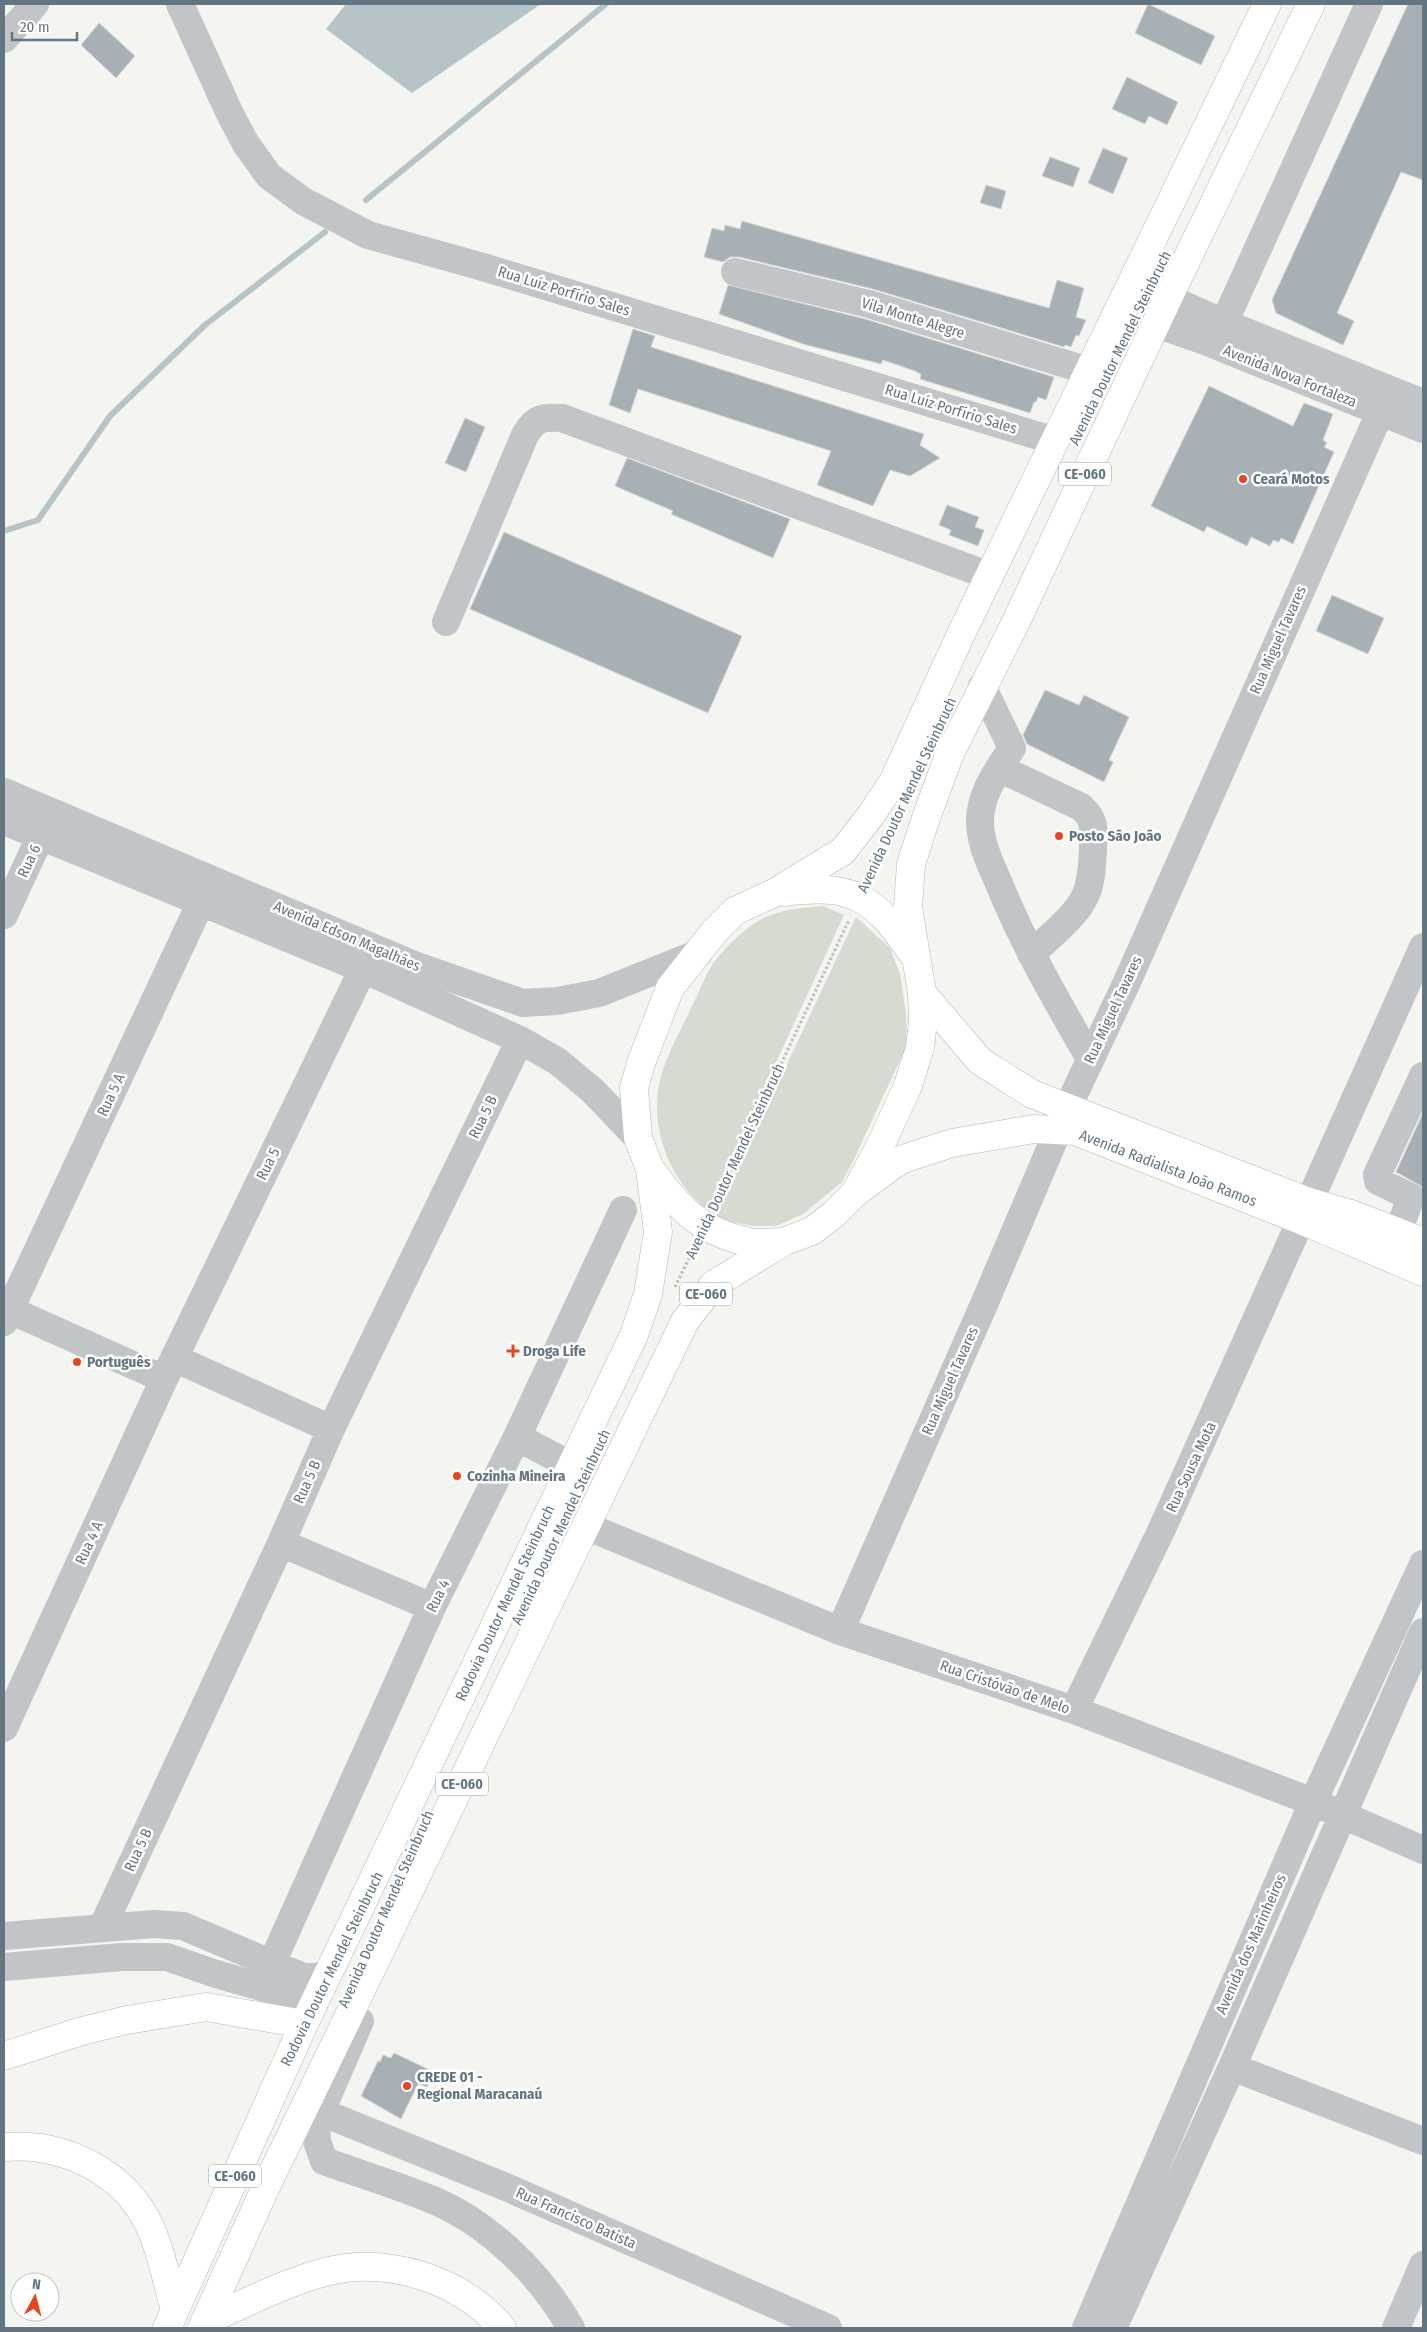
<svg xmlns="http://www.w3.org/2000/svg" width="1427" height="2332" font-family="'Fira Sans Condensed',sans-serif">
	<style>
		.green { fill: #d5dbd1 }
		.water { fill: #b6c4c7 }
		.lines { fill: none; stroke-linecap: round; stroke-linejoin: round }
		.stream { stroke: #b6c4c7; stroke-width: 6 }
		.building { fill: #a7b0b5; stroke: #d5d5d3 }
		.major-casing { stroke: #b2b7ba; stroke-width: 29 }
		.highway-casing { stroke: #b4b7ba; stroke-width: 29 }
		.path { stroke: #bbbdbf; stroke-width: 3; stroke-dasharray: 2.5 2.5; stroke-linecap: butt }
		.minor { stroke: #c1c5c8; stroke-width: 28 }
		.major { stroke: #fff; stroke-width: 28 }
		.highway { stroke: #fff; stroke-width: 28 }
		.poi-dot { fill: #e44720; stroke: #fff; stroke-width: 2 }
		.labels { text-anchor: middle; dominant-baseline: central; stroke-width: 5; stroke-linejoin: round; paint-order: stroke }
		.shield { fill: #fff; stroke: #929ea7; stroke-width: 1 }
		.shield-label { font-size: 14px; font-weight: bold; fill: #637581 }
		.street-label { font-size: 15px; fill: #637581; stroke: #fff }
		.poi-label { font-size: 15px; font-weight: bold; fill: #637581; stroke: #fff; text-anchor: start }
	</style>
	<rect width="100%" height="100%" fill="#f4f4f0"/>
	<path class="green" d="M823,906L844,915L708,1210C666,1179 645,1117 664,1067C671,1047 682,1028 691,1008C698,995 703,980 711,967C719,953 746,927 760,920C781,909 800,908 823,906Z
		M856,917L890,948L900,974L906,1014L907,1045L855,1157L842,1182L803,1214L776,1226H754L731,1222L716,1216Z"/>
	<path class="water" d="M346,4H541L412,93L326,29Z"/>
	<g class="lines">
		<path class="stream" d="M366,200L606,4
			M4,531L38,520L110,416L205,325L325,232"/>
	</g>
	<path class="building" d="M1148,4L1215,36L1201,65L1135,33Z
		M1408,4H1423V180L1401,172L1337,313L1354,321L1343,345L1276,313L1272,300Z
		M99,23L135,56L116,78L81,45Z
		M1127,77L1178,102L1167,125L1149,116L1145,124L1112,109Z
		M1103,148L1128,158L1113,194L1088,183Z
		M1050,157L1080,168L1073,187L1042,176Z
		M986,185L1006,191L1001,209L980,203Z
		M742,221L1049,308L1057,280L1084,288L1076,317L1086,320L1079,336L1076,335L1071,347L1065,345L1064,347L873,289L739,257H730L723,262L704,257L712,228L724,231L725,225L740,229Z
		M728,285L865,319L1054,377L1046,400L1038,397L1036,402H1034L1030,413L920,379L921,374L915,371L883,360L881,364L803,344L719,314Z
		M633,329L655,336L651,347L924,434L920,445L940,458L910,476L890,470L873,506L817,485L831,451L638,389L630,413L609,405Z
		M1209,386L1293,426L1304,403L1333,414L1323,440L1327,443L1324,447L1334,452L1293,544L1281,538L1279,542L1273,540L1270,546L1251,537L1247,546L1207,526L1204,532L1151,506Z
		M465,418L485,427L466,472L445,463Z
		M627,458L790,519L773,558L671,514L673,511L615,486Z
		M947,505L979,517L975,527L984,530L978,546L949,535L951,530L939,525Z
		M504,532L742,636L708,713L470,609Z
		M1332,595L1384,618L1368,654L1316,631Z
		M1045,690L1079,705L1084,695L1129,717L1109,760L1113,762L1104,782L1027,744L1023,735Z
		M1423,1113V1187L1396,1172Z
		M394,2053L434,2072L427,2087L418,2084L401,2119L361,2096L378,2061L380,2062L383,2055L391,2058Z"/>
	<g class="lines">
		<g class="major-casing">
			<path id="major" d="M922,993L980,1061L1032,1094L1309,1202L1354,1215L1423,1242
				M855,1193L900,1160L952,1143L1034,1129L1075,1131L1301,1220L1423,1272"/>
		</g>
		<g class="highway-casing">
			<path id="highway" d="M784,892C853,883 874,897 912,953
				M651,1170C679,1208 699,1231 748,1242C759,1244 772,1242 783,1242
				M4,2056L82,2031L127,2020L206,2007L304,2024
				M4,2147C64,2142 126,2172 151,2229C162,2254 167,2283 175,2310
				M205,2321C244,2304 284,2283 325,2272C387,2256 461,2279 502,2328
				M167,2328L304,2024L634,1335L648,1294L658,1232L650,1169L638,1138L634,1088L641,1063L670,988L714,932L735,911L774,893L843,851L871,815L893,782L962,632L1267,4
				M202,2328L263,2193L685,1321L713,1285L783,1242L812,1231L834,1214L855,1193L881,1144L907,1088L920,1048L923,1021L922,993L908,907L911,864L926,818L950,753L1013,628L1168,298L1311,4"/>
		</g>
		<path class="path" d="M870,876L889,834
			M715,1204L849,920
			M675,1287L695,1246"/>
		<path class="minor" d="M180,4L230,114L246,144L269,176L303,201L368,235L483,267L1055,441
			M4,39L35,4
			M735,272L869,304L1089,371
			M1168,298L1224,323L1423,403
			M1224,323L1369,4
			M1156,324L1205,341L1423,429
			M446,622L525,435C536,417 542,417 562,418L990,576
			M982,686L1012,748C998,770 980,793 980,821C980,844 991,865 1000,886C1025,947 1058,1003 1090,1059
			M999,768L1081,807C1096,820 1094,830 1093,849C1092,864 1092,880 1086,894C1078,915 1047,939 1031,954
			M4,792L414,965L523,1003L557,1001L599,993L699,953
			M4,821L363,969L520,1040L557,1061L592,1090L638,1138
			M4,915L41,835
			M1309,1202L1423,947
			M1398,1232L1411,1197L1378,1181L1377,1175L1423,1076
			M10,1310L164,1379
			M4,1322L208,887
			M174,1358L331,1429
			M517,1437L570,1465
			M586,1526L840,1631L1074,1710L1313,1802L1423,1850
			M281,1543L432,1607
			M840,1631L985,1302L1068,1107L1127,982L1390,390
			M1074,1710L1161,1531L1301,1220
			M4,1728L164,1379L363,969
			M102,1928L281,1543L331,1429L520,1040
			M4,1936L154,1924L183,1926L303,1977H318L329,1972
			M4,1967L122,1957H167L216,1974L282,1993L296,1999L309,2014
			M262,1985L432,1607L517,1437L623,1210
			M360,2021L316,2123L317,2141L324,2161C360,2174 397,2185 433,2200C490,2224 541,2275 571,2328
			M1232,2067L1423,2141
			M321,2112L506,2187L828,2328
			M1086,2328L1313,1802L1423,1564
			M1113,2328L1232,2067L1423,1632
			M1396,2328L1423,2265"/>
		<use href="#major" class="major"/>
		<use href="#highway" class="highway"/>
	</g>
	<g class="poi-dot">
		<circle cx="1243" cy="479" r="5"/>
		<circle cx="1059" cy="836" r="5"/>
		<path d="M510.5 1343.5h5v5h5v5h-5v5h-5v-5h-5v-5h5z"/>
		<circle cx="77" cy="1362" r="5"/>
		<circle cx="457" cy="1476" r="5"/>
		<circle cx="407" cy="2086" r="5"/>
	</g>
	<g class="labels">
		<g class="shield">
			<rect x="1059" y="462.5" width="52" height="23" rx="4"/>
			<rect x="680" y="1282.5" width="52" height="23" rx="4"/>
			<rect x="436" y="1772.5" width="52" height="23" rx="4"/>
			<rect x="209" y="2164.5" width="52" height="23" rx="4"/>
		</g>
		<g class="shield-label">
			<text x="1085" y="474">CE-060</text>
			<text x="706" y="1294">CE-060</text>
			<text x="462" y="1784">CE-060</text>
			<text x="235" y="2176">CE-060</text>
		</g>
		<g class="street-label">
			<text transform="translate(564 291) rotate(17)">Rua Luíz Porfírio Sales</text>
			<text transform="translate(913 318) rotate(17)">Vila Monte Alegre</text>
			<text transform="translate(1120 348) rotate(-64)">Avenida Doutor Mendel Steinbruch</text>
			<text transform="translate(1290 376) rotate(22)">Avenida Nova Fortaleza</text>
			<text transform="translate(951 409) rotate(17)">Rua Luíz Porfírio Sales</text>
			<text transform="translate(1278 640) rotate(-66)">Rua Miguel Tavares</text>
			<text transform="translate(907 795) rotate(-65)">Avenida Doutor Mendel Steinbruch</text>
			<text transform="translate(29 861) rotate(-65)">Rua 6</text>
			<text transform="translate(347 936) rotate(23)">Avenida Edson Magalhães</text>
			<text transform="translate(1113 1010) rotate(-65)">Rua Miguel Tavares</text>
			<text transform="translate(111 1095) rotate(-65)">Rua 5 A</text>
			<text transform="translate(483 1117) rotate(-64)">Rua 5 B</text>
			<text transform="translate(735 1161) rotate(-65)">Avenida Doutor Mendel Steinbruch</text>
			<text transform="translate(268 1164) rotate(-64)">Rua 5</text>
			<text transform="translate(1168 1168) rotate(21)">Avenida Radialista João Ramos</text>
			<text transform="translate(950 1381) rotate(-66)">Rua Miguel Tavares</text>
			<text transform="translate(1191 1467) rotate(-65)">Rua Sousa Mota</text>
			<text transform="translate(307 1482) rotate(-66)">Rua 5 B</text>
			<text transform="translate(561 1527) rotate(-65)">Avenida Doutor Mendel Steinbruch</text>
			<text transform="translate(89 1543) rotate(-65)">Rua 4 A</text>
			<text transform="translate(438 1596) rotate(-64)">Rua 4</text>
			<text transform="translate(505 1603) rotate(-65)">Rodovia Doutor Mendel Steinbruch</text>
			<text transform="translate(1005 1687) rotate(19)">Rua Cristóvão de Melo</text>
			<text transform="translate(138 1850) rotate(-65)">Rua 5 B</text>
			<text transform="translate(386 1909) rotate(-66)">Avenida Doutor Mendel Steinbruch</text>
			<text transform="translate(1251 1944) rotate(-66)">Avenida dos Marinheiros</text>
			<text transform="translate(332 1969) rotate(-64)">Rodovia Doutor Mendel Steinbruch</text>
			<text transform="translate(576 2218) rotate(24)">Rua Francisco Batista</text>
		</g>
		<g class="poi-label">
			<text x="1253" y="479">Ceará Motos</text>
			<text x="1069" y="836">Posto São João</text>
			<text x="523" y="1351">Droga Life</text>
			<text x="87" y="1362">Português</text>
			<text x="467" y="1476">Cozinha Mineira</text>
			<text x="417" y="2077">CREDE 01 -<tspan x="417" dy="17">Regional Maracanaú</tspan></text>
		</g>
	</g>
	<rect width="1427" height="2332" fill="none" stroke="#637581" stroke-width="10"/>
	<g transform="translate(35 2297) rotate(7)"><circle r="24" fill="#ffffff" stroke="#c1c8cd"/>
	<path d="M0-4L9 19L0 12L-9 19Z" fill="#e44720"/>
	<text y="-8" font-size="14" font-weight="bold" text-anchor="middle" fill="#637581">N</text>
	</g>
	<path d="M12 32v8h65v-8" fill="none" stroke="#637581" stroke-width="2.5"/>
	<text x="20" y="32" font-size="15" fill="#637581" stroke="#ffffff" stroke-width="4" paint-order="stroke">20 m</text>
</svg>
